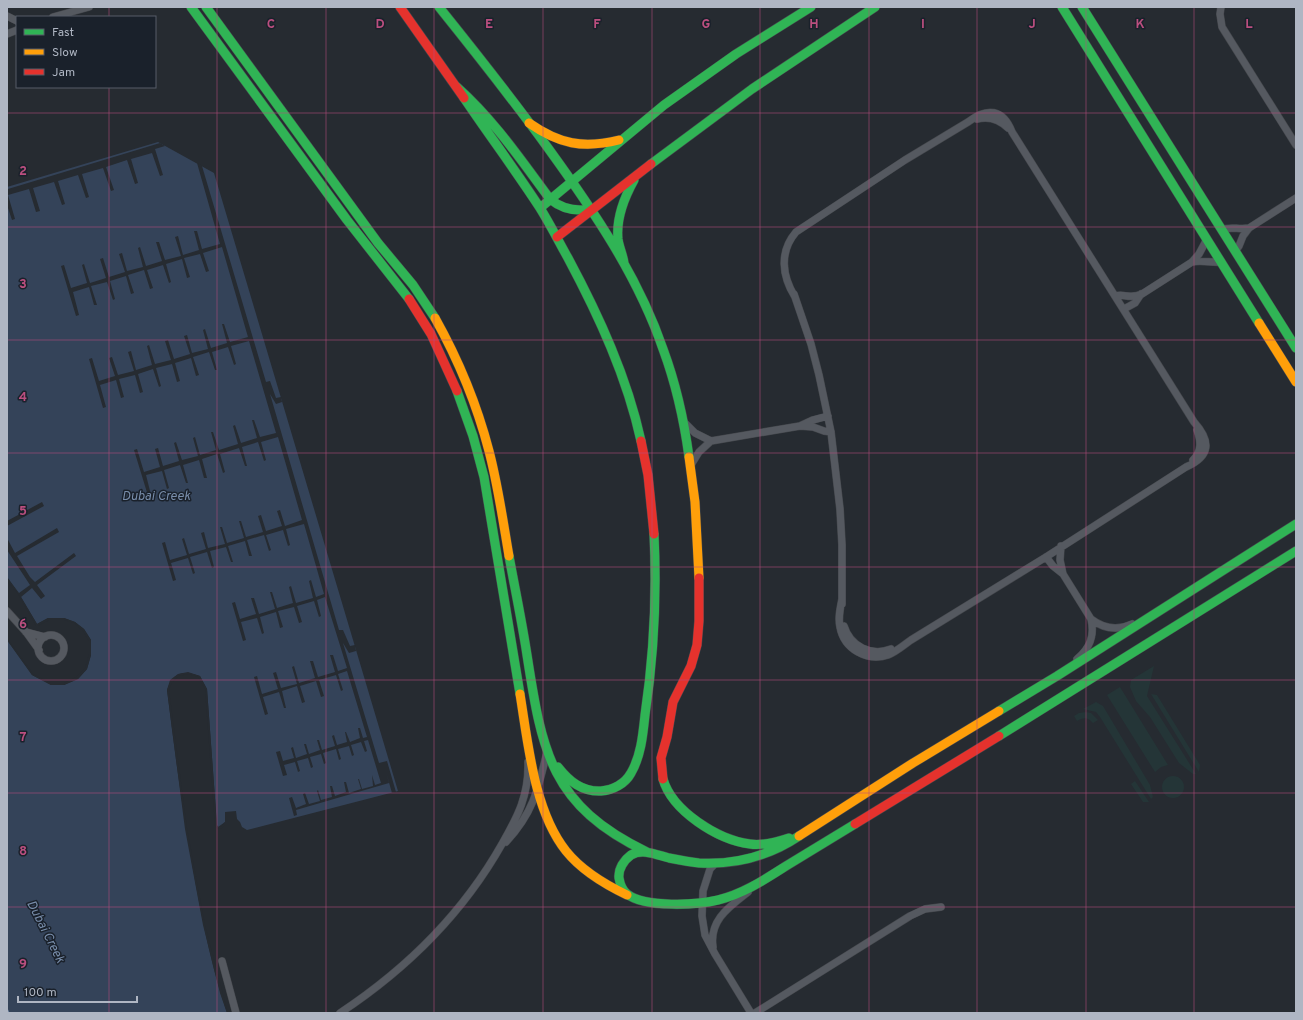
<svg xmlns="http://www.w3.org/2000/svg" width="1303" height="1020" font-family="Overpass,sans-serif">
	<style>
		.green { fill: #243537 }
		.water { fill: #344359 }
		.pier { fill: #262b31 }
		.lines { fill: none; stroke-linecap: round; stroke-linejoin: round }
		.ferry { stroke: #788daa; stroke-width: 1; stroke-dasharray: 5 4; stroke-linecap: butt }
		.street-casing { stroke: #44474c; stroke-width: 8 }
		.fast-casing { stroke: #44474c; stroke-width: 10 }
		.slow-casing { stroke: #44474c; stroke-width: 10 }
		.jam-casing { stroke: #44474c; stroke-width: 10 }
		.street { stroke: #555960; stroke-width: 7 }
		.fast { stroke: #30b455; stroke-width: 9 }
		.slow { stroke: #ff9f0a; stroke-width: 9 }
		.jam { stroke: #e5322d; stroke-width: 9 }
		.grid { fill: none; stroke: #bb4f7f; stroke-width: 1; stroke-opacity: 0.55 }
		.labels { text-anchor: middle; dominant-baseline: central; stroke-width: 3; stroke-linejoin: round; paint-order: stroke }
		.water-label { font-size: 13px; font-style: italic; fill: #788daa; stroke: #1a212b }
		.grid-label { font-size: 13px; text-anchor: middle; font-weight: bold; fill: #bb4f7f; stroke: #1a212b; stroke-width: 3; stroke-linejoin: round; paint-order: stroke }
	</style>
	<rect width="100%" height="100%" fill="#262b31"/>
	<path class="green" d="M1154,666L1147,696L1196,774H1193L1179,763L1150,717L1136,701L1130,687L1131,680Z
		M1120,687L1168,765L1161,767L1155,772L1107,695Z
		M1151,694L1157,695L1200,765L1199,772Z
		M1096,702L1103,706L1106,711L1150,785L1153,797L1151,799L1100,717L1096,712L1083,709Z
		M1086,712L1091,713L1098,720L1093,723C1088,717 1084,717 1077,721L1074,716L1079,713Z
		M1162 787a11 11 0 1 1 22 0a11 11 0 1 1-22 0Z
		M1135,781L1149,802H1143L1131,784Z"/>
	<path class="water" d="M158,142L214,173L398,791L247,830L242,827L240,822L237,819L236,811L225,812V822L218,827L217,826L207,689L200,676C182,670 173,672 167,690C175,756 184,821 196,886C204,929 213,972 227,1013H7V640L32,675L51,685H64L78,679L87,669L91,655V640L84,629L75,622L64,618H48L37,624L21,597L7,577V187Z"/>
	<path class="pier" d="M160,143L165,146L155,149L163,175L160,176L152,153L131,159L138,183L135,184L127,160L106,167L114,190L111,191L103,168L82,174L89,197L86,198L78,175L58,181L65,204L62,205L54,182L33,188L40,211L36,212L29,189L8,195L15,219L12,220L7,205V187L8,189Z
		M197,163L202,166L266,382L270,381L276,398L281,397L282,402L276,404L270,394L339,630H343L350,646L355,645L356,651L349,653L343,643L379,763L387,761L396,792L392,793L386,772L389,783L296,810L297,815L294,816L289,798L292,797L296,808L306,804L303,794L305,793L309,804L320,801L317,791L318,790L321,800L332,797L330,786H332L335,796L346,792L344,782H346L349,793L361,789L358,779H359L362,789L373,786L372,775L375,785L381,783L368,740L364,741L367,751L365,752L361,742L351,745L354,755L352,756L349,746L338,749L341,759L339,760L336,749L323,753L326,763L324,764L321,754L310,757L313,767L311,768L308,758L297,761L300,771L298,772L295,762L284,765L287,775L283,776L276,752L280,751L283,761L294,758L291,748L293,747L296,758L307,754L304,744H306L309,754L320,750L317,740H319L322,750L335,746L332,736L334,735L337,745L347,742L345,732H346L350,742L360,738L358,728H360L363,738L367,737L347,671L338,674L343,690L341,691L336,675L319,680L324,696L321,697L316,681L300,686L305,702L302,703L297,686L282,691L286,708H284L279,692L263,697L268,714L265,715L254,677L257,676L262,694L278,689L273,673L276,672L281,688L297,684L292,667L294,666L299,683L315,678L310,661H313L318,677L335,672L330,655H333L338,671L347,668L325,597L317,600L321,616L319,617L314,601L297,606L302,622L299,623L294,607L278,611L283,627L280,628L276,612L260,617L264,633L262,634L257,618L241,622L246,640L243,641L232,603L235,602L240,619L256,614L251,598H254L259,614L275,609L270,592H272L277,608L293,603L289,587L291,586L296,603L313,598L309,581L311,580L316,597L324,594L304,524L286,529L290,545L288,546L283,530L266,535L271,550L269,551L264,535L247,540L252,556H249L245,541L228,546L233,562H231L226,547L210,551L214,567L212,568L207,552L190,557L195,573L193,574L188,558L171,563L176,580L173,581L162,543L165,542L170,560L187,555L182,539L184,538L189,554L206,549L201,533L204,532L208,548L225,544L220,527H222L227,543L244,538L239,521H241L246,537L263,532L258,516L261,515L266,531L282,526L277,511L280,510L285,526L302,520L278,437L261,442L266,460L264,461L258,442L242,447L247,466H245L239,448L220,454L225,472L223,473L217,454L202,459L207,478H204L199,460L183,465L188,483H186L180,465L164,470L169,488L167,489L162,471L146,475L152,499H149L134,450L137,449L144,472L160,467L155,449L158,448L163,466L179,461L174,443L176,442L182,460L198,456L193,438L195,437L200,455L216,450L211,432H213L219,450L238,444L233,426L235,425L241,443L257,438L252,420H254L260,437L276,433L249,341L231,346L236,364L234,365L228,347L212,352L217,370H215L209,352L193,357L199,375L196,376L191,358L175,363L180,381L177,382L172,364L156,368L161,386L159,387L153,369L138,374L143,392L140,393L135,375L119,379L124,397L121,398L116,380L100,385L106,407L103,408L89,359L92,358L99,381L115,376L109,358L112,357L118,375L134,371L128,352L131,351L136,370L152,365L147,346L149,345L155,364L171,360L165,341L168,340L174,359L190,354L184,336L187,335L192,353L208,349L203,330L205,329L211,348L227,343L222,324H224L230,342L248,337L222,247L203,253L209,271L206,272L200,254L184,258L190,277L187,278L182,259L166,264L171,282L169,283L163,265L147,270L153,288L150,289L144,270L128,275L134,293L131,294L126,276L110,281L115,299L113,300L107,282L91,286L97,305H94L89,287L73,292L79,315L76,316L61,266L64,265L71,288L87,283L82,265L84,264L90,283L106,278L100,259L103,258L109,277L125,272L119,254L122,253L127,271L143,267L138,248L140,247L146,266L162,261L156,242H159L165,260L181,256L175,237L178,236L183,255L199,250L194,231H197L202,249L220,244Z
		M42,502L44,506L7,526V521Z
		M57,528L59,532L17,556L30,577L35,582L74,553L76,556L37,585L45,596L41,599L32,588L21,597L37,624L48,618H64L75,622L84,629L91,640V655L87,669L78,679L64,685H51L32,675L7,640V638L33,674L51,683H64L76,677L85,668L89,654V641L82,630L74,623L64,620H49L38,626H36L18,594L7,581V577L19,593L30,585L7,550V538L15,553Z
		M188,672L200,676L207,689L217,825L218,827L222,826L225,822V825L222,828L218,829L215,826L205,689L198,677L188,674L179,676L172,682L169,690L187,828L205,925L228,1013H227L220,993L203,925L185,829L167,690L170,680L178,674Z"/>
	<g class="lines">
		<path class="ferry" d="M7,1008L9,1013"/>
		<g class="street-casing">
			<path id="street" d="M1221,7L1220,14L1222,27L1296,145
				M7,16L17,21
				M53,17L89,7
				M7,34L17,30
				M977,119C989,116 999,119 1008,128
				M1222,230C1228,226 1240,230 1249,228
				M1236,250L1239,246L1243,236L1249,228L1296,198
				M1192,262C1202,260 1212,263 1221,262
				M794,294L811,344L819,375L831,432L840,509L842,545V604
				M1116,296C1124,293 1129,300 1142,294L1192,262L1199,254L1207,239
				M795,297C782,276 779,252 796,232L905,160L968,122C987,107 1003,109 1012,132L1194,422C1211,441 1211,456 1186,467L1046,557L911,640C904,645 896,652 888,655C867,662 844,649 840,627C838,618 840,609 842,599
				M1124,309L1135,303L1141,294
				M684,422L695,433L711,441
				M800,426L813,420L828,416
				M1193,460C1202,451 1201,441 1197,430
				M691,465L699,452L711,441L800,426L813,427L824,431L831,432
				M1061,546L1060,560L1063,574L1091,619C1095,636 1090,648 1077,659
				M1046,557L1053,566L1063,574
				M7,611L26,632L39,650
				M1091,619C1104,629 1117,631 1132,624
				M844,626C850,646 871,657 891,649
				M26,632L45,637
				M38 648a13 13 0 1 1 26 0a13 13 0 1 1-26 0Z
				M506,842C533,813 538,790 547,752
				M716,863L710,869L703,891L702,916L705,935L715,954L751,1013
				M713,947C709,920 729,907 748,892
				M222,961L236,1013
				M340,1013C405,970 463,913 502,844C518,816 529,795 528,762
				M755,1013L910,916L925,909L941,907"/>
		</g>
		<g class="fast-casing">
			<path id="fast" d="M191,7L347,220L409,299
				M206,7L378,243L413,285L435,318
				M439,7C476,53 513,100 548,148C593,210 638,276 663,349C676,384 684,420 689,457
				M1062,7L1259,323
				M1082,7L1296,348
				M457,87C494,120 521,160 550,199C562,209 575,212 591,209
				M464,98C489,135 516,171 540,208C550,224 559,242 568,258C599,316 627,377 641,441
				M651,164L752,89L875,7
				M540,208L664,105L736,54L811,7
				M624,263C623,255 619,247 618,239C616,218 624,198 634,180
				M457,391L473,436L484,477L520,694
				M509,556C515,589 522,622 527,655C542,752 551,806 647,852
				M999,711L1057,676L1296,524
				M999,736L1296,551
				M558,767C569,781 582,792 601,791C613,790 625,784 631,773C641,756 643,734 645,715C654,654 657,595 654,534
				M663,779C672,811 718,840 750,844C763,846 777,842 789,838
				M799,836C769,856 735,865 699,863C689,862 679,860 669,858C657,855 643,848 631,855C624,860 618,869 619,878C620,884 622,890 627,894C645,908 697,905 718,900C743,894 764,880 786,866C809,852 832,838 855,824"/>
		</g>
		<g class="slow-casing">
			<path id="slow" d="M529,123C559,144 583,149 619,140
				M435,318C458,359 477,405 489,451C498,485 503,521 509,556
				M1259,323L1296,382
				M689,457L695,502L699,578
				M520,694C528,743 534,811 566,851C582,871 604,884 627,895
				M799,836L913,763L999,711"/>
		</g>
		<g class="jam-casing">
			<path id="jam" d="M400,7L464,98
				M557,237L651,164
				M409,299L431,334L457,391
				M641,441L648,475L654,534
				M663,779L661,758L667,737L673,702L691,666L697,645L699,621V578
				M855,824L999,736"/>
		</g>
		<use href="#street" class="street"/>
		<use href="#fast" class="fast"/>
		<use href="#slow" class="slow"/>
		<use href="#jam" class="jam"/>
	</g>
	<path class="grid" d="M109,7V17M217,7V1013M326,7V1013M434,7V1013M543,7V1013M652,7V1013M760,7V1013M869,7V1013M977,7V1013M1086,7V1013M1194,7V1013M109,87V1013M7,113H1296M7,227H1296M7,340H1296M7,453H1296M7,567H1296M7,680H1296M7,793H1296M7,907H1296"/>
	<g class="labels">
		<g class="water-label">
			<text x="156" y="497">Dubai Creek</text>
			<text transform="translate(45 932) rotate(63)">Dubai Creek</text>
		</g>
	</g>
	<g class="grid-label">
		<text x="271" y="28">C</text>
		<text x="380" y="28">D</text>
		<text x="489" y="28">E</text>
		<text x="597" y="28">F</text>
		<text x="706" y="28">G</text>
		<text x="814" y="28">H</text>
		<text x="923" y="28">I</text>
		<text x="1032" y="28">J</text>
		<text x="1140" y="28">K</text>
		<text x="1249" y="28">L</text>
		<text x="23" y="175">2</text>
		<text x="23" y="288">3</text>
		<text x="23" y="401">4</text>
		<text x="23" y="515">5</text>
		<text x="23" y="628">6</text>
		<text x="23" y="741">7</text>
		<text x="23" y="855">8</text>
		<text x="23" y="968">9</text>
	</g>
	<rect width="1303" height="1020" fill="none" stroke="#afb6c3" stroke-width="16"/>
	<rect x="16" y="16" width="140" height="72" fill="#1a212b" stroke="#565d68"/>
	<rect x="24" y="29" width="20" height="6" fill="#30b455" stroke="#565d68"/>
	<text x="52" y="36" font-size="12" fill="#afb6c3">Fast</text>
	<rect x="24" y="49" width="20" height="6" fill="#ff9f0a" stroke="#565d68"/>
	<text x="52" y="56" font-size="12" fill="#afb6c3">Slow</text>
	<rect x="24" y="69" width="20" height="6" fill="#e5322d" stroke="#565d68"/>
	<text x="52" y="76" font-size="12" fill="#afb6c3">Jam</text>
	<path d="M18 996v6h119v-6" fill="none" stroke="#afb6c3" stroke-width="2"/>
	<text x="24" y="996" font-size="12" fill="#afb6c3" stroke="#1a212b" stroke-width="3" paint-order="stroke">100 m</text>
</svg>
